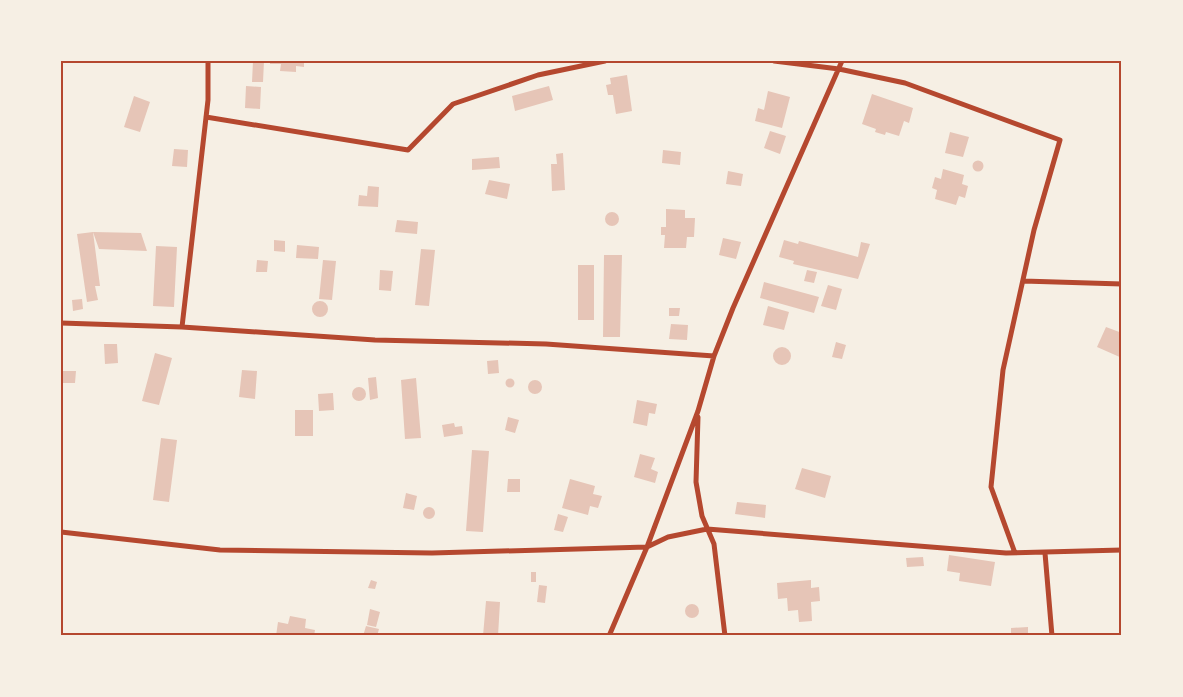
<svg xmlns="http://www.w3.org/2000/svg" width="1183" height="697" font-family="'Fira Sans',sans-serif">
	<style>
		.building { fill: #e6c5b7 }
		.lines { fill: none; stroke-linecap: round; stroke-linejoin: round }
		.minor { stroke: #b5482f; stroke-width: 5 }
		.neatline { fill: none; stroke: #b5482f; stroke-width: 2 }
	</style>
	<rect width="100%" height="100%" fill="#f6efe4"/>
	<path class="building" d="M253,61H264L263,82H252Z
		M270,61H304V67L296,66V72L280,71L281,64H270Z
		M627,75L632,111L616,114L613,95H608L606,85L611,84L610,78Z
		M246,86L261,87L260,109L245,108Z
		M549,86L553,100L515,111L512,96Z
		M768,91L790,97L782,128L755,121L758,108L764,110Z
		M872,94L913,108L909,123L904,121L899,136L886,132L885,135L875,132L876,129L862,124Z
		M134,96L150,102L140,132L124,127Z
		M770,131L786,136L780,154L764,148Z
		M950,132L969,137L963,157L945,153Z
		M174,149L188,150L187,167L172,166Z
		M663,150L681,152L680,165L662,163Z
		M563,153L565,190L552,191L551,164H557L556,154Z
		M499,157L500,168L472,170V159Z
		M972.5 166a5.5 5.5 0 1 1 11 0a5.5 5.5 0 1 1-11 0Z
		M943,169L964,175L962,184L968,186L965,198L959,196L956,205L935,199L937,190L932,188L935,177L941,179Z
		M728,171L743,174L741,186L726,184Z
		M489,180L510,184L507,199L485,194Z
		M368,186L379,187L378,207L358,206L359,195L367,196Z
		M666,209L685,210V218H695L694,237H687L686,248H664L665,235H661V227H666Z
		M605 219a7 7 0 1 1 14 0a7 7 0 1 1-14 0Z
		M397,220L418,222L417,234L395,232Z
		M93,232L141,233L147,251L99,249L93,232L100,286H95L98,300L87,302L77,234Z
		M723,238L741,242L736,259L719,255Z
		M274,240L285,241V252L274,251Z
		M784,240L798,244L799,241L858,257L861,242L870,244L858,279L793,264L794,261L779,257Z
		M297,245L319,247L318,259L296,258Z
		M156,246L177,247L174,307L153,306Z
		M421,249L435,250L429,306L415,305Z
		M604,255H622L620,337H603Z
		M257,260L268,261L267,272H256Z
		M323,260L336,261L332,300L319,299Z
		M578,265H594V320H578Z
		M380,270L393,271L391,291L379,290Z
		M807,270L817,272L814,283L804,281Z
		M764,282L819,297L814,313L760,298Z
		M828,285L842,289L836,310L821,306Z
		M82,299L83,309L73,311L72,300Z
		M312 309a8 8 0 1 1 16 0a8 8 0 1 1-16 0Z
		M768,306L789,312L784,330L763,325Z
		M669,308H680L679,316H669Z
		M671,324L688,325L687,340L669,339Z
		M1106,327L1122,333V358L1097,347Z
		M836,342L846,345L842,359L832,357Z
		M104,344H117L118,363L105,364Z
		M773 356a9 9 0 1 1 18 0a9 9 0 1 1-18 0Z
		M155,353L172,358L159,405L142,401Z
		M498,360L499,373L488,374L487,361Z
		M242,370L257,371L255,399L239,397Z
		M61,371H76L75,383H61Z
		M376,377L378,398L370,400L368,378Z
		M416,378L421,438L405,439L401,380Z
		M505.5 383a4.5 4.5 0 1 1 9 0a4.5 4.5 0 1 1-9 0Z
		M528 387a7 7 0 1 1 14 0a7 7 0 1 1-14 0Z
		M352 394a7 7 0 1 1 14 0a7 7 0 1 1-14 0Z
		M333,393L334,410L319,411L318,394Z
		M637,400L657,404L655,414L649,413L647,426L633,423Z
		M295,410H313V436H295Z
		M508,417L519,420L515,433L505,430Z
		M454,423L455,427L462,426L463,434L444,437L442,425Z
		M161,438L177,440L169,502L153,500Z
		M472,450L489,451L483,532L466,531Z
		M640,454L655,458L651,469L658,472L655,483L634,477Z
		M802,468L831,476L825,498L795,489Z
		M508,479H520V492H507Z
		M570,479L595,486L593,494L602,496L598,508L590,506L588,515L562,508Z
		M406,493L417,496L414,510L403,508Z
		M737,502L766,505L765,518L735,514Z
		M423 513a6 6 0 1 1 12 0a6 6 0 1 1-12 0Z
		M558,514L568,517L563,532L554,530Z
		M949,555L995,562L991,586L959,581L960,573L947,571Z
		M923,557L924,566L907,567L906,558Z
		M531,572H536V582H531Z
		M371,580L377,582L375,589L368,588Z
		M811,580V588L819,587L820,601L811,602L812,621L799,622L798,610L788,611L787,598L778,599L777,583Z
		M539,585L547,586L545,603L537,602Z
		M486,601L500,602L498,636H483Z
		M685 611a7 7 0 1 1 14 0a7 7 0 1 1-14 0Z
		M370,609L380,612L376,627L367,625Z
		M290,616L306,619L305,628L315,630L314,636H276L278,622L288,624Z
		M366,626L379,629L377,636H363Z
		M1028,627V636H1011V628Z"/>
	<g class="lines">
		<path class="minor" d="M774,61L839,69L905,83L1060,140L1034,230L1003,370L991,487L1015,553
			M206,117L408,150L453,104L538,75L605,61
			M1023,281L1122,284
			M61,323L182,327L375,340L546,344L714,356
			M182,327L208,100V61
			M698,417L696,482L702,516L714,544L725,636
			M61,532L220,550L432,553L647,547L668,537L707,529L1006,553L1122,550
			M1045,553L1052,636
			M609,636L647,547L698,411L714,356L733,308L842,61"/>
	</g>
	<rect width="1183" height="697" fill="none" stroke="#f6efe4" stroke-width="125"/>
	<rect x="62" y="62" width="1058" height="572" class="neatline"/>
</svg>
